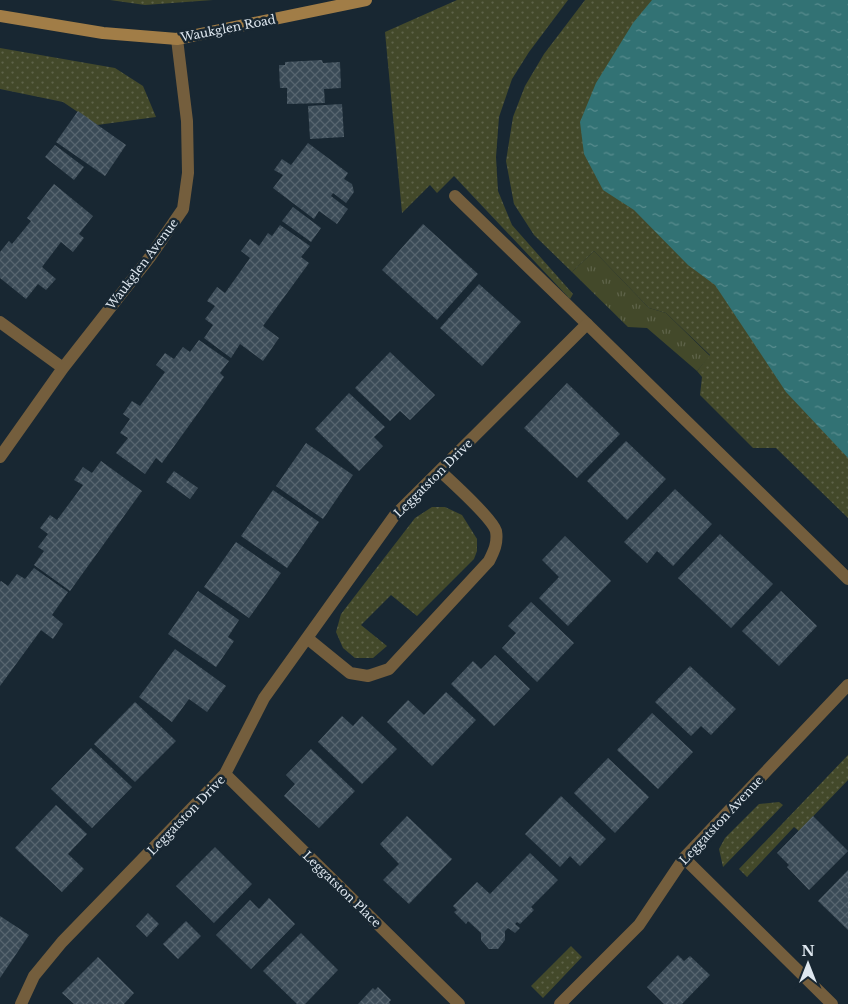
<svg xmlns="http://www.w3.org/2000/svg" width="848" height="1004" font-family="'Libre Baskerville',serif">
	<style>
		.grass { fill: url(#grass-dots) }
		.park { fill: url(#park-tufts) }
		.water { fill: url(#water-ripples) }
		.building { fill: url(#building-cross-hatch) }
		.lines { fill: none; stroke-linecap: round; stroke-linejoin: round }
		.lane { stroke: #745e3d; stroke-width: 12 }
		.street { stroke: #745e3d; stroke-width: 12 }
		.secondary { stroke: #a17d47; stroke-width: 12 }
		.labels { text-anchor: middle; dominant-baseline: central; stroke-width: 5; stroke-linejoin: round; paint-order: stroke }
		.street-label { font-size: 12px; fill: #dee7ef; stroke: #182732 }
	</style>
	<defs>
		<pattern id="grass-dots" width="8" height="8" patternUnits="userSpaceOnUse" patternTransform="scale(1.25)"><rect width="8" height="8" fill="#43492a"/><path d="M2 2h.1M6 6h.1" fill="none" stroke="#5e6349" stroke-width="1.8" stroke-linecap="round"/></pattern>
		<pattern id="park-tufts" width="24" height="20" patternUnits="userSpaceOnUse" patternTransform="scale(1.25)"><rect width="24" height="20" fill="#43492a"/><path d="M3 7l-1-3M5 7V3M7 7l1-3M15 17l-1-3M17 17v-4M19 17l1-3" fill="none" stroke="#5e6349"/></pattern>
		<pattern id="water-ripples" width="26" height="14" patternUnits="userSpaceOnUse" patternTransform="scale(1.25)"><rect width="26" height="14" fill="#327274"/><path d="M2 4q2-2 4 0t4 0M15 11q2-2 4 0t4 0" fill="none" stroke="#598d8f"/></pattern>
		<pattern id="building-cross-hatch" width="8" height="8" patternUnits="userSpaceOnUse" patternTransform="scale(1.25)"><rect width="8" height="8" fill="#3b4b57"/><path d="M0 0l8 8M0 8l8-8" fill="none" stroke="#57656f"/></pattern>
	</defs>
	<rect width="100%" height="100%" fill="#182732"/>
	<path class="grass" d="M110,0H213L145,5Z
		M457,0H568L529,52L512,79L499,117L496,157L498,191L512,225L573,294L570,299L454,176L437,193L430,185L402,213L385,32Z
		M585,0H848V518L776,448H753L700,395L702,377L697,371L710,355L666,313L649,308L594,251L572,272L534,235L514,204L506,161L513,117L525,86L544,54Z
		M0,48L115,68L143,86L156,117L97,125L63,102L0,89Z
		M432,507H445L462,515L477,539V551L474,559L417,616L391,595L361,625L387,646L373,658H355L343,648L336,632L341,614L415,518Z
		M848,755V780L799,831L794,827L747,877L739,869Z
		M779,802L783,805L723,867L719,849L725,838L759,804Z
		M571,946L582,957L543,998L531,986Z"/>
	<path class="park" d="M594,251L649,308L666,313L710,356L697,371L647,328L628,327L572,272Z"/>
	<path class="water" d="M652,0H848V458L786,392L715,285L688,265L634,210L603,190L584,154L580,122L596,83L633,23Z"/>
	<path class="building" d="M322,60L323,63L340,62L341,88L324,89L325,103L287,104V88H280L279,65H285V62Z
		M342,104L344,137L310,139L308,106Z
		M78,111L126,145L105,176L56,142Z
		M308,143L348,173L344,179L352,184L354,192L346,203L333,193L331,196L348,209L337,224L319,211L314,219L273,188L283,175L274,170L282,159L291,165Z
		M55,145L84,167L74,180L45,157Z
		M54,184L93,216L79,234L84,238L73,252L61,242L42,267L56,279L46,290L38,284L26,299L0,278V252L9,241L12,244L31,221L27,218Z
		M293,207L321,228L311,242L282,221Z
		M423,224L478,274L437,320L382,270Z
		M280,225L310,246L301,257L309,263L263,326L279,338L263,361L240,344L231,358L204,338L213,325L205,319L215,306L207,301L217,287L225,293L250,258L241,251L250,239L259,246L268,233L272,236Z
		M479,284L521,322L482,366L440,328Z
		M199,340L229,361L220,373L224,377L162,463L156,458L145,474L116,453L128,438L120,433L130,419L123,414L132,401L140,406L165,372L156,365L165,353L174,359L183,347L190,352Z
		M390,352L435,395L410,420L400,411L390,421L355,388Z
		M567,383L620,434L577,478L524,428Z
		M349,393L385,427L374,437L383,446L359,471L315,429Z
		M626,441L666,479L627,520L587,481Z
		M306,443L353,475L323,519L276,486Z
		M101,461L142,491L70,591L34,565L44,551L38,547L48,534L40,528L50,515L57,520L83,485L74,480L83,467L92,473Z
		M174,471L198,488L190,499L166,482Z
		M675,489L712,524L673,566L657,551L647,563L624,542Z
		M273,490L319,522L287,568L241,536Z
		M720,534L773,584L731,628L678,578Z
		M565,536L611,581L568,626L539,598L559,577L542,560Z
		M236,542L281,573L249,618L204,587Z
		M34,568L68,592L52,615L63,624L53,639L41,630L0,686V582L1,581L8,586L17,574L25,579Z
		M198,591L239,620L228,637L234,641L216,667L168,634Z
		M781,591L817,626L779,666L742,631Z
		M531,602L574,643L537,682L502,648L516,633L508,626Z
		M175,649L226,686L207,712L189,699L172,722L139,697Z
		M495,655L530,689L494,726L451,684L473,661L481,669Z
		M690,666L736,709L711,735L701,726L691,736L655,702Z
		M446,692L476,720L432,766L387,722L408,700L424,715Z
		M135,702L176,741L135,782L94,744Z
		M652,713L693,752L658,789L617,750Z
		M342,716L353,726L362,716L397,749L362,784L318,742Z
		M91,748L132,787L92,828L51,789Z
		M311,749L355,791L319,828L284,796L295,784L286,775Z
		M608,758L649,797L615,833L574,793Z
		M561,796L606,839L580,866L570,856L560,867L525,834Z
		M56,805L87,834L68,854L84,869L62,892L15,848Z
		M407,816L452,859L409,904L383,880L399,864L380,844Z
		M813,816L848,851L809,890L787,867L789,865L777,853Z
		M215,847L252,884L214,923L176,886Z
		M530,853L558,880L531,907L534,910L520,924L517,922L515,924L520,928L515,933L508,928L505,931V940L498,949H489L481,940V933L468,921L466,924L454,912L457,910L453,906L477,882L490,894Z
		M848,870V930L818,901Z
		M269,898L295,924L251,969L216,935L250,900L259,909Z
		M148,913L159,924L147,937L136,926Z
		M0,916L29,935L0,978Z
		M186,921L201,936L178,959L163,944Z
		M301,933L338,970L305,1004H297L263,971Z
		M678,955L684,961L690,956L710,975L682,1004H664L647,987Z
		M98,957L134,993L124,1004H74L62,993Z
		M378,987L391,1000L389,1002L390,1004H358L373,988L375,990Z"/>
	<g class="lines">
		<path class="lane" d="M455,196L587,324"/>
		<path class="street" d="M0,322L63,368
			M0,457L63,368L150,257L183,209L188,173L187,121L177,39
			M307,638L350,673L368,676L389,669L489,561C494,551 498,543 496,531C492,518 452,482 440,471
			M225,774L459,1004
			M684,858L832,1004
			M21,1004L34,976L62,942L225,774L264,698L395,515L587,324L848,579
			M560,1004L639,925L684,858L848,685"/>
		<path class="secondary" d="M0,16L103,33L177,39L366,0"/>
	</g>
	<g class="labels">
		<g class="street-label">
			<text transform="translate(228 28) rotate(-11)">Waukglen Road</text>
			<text transform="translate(142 264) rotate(-53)">Waukglen Avenue</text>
			<text transform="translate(433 478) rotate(-45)">Leggatston Drive</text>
			<text transform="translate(186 815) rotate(-46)">Leggatston Drive</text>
			<text transform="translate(721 820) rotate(-47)">Leggatston Avenue</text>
			<text transform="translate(342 889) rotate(44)">Leggatston Place</text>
		</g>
	</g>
	<g transform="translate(808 964)" stroke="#182732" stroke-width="4" paint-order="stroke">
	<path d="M0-4L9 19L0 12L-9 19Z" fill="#dee7ef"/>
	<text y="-8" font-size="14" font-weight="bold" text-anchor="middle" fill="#dee7ef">N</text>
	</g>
</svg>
